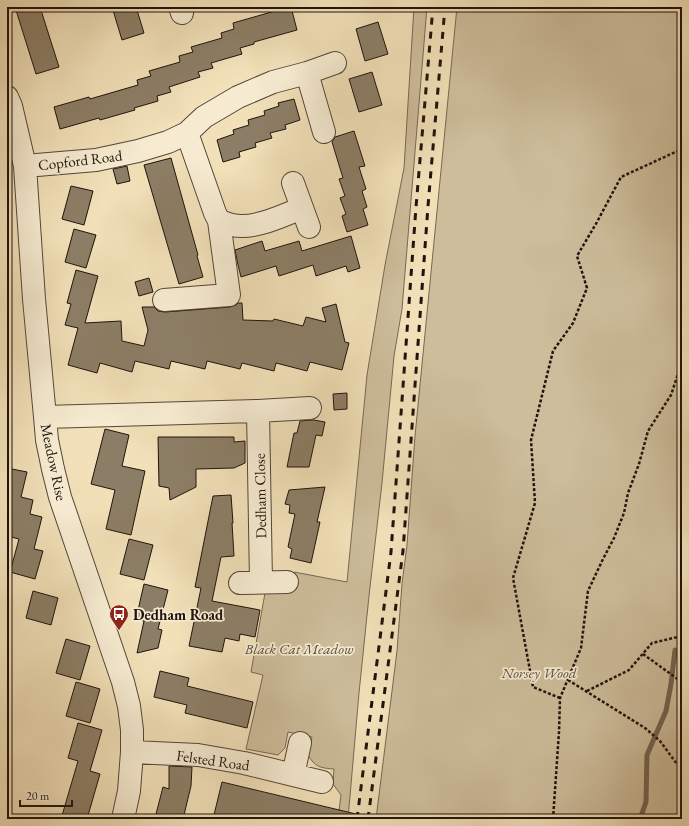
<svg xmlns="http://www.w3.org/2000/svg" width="689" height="826" font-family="'EB Garamond',serif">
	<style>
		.green { fill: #cdbd9b; stroke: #766854 }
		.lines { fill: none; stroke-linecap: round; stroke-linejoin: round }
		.stream { stroke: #726451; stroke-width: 5 }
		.building { fill: #8c7e66; stroke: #1f130d }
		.minor-casing { stroke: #544638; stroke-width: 24 }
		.path { stroke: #1f130d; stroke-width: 2.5; stroke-dasharray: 3 2; stroke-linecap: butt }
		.minor { stroke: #f6ebd1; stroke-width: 22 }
		.rail { stroke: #1f130d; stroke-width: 3; stroke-dasharray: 7 7; stroke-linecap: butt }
		.labels { text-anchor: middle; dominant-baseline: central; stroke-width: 3.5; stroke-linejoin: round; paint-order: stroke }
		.street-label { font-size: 15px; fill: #1f130d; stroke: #f6ebd1 }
		.poi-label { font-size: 15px; font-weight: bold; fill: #1f130d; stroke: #f6ebd1; text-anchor: start }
		.park-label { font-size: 15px; font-style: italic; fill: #5c4e3f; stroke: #f6ebd1 }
	</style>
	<rect width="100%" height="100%" fill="#f1e0b8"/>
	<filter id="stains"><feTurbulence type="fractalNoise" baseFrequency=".005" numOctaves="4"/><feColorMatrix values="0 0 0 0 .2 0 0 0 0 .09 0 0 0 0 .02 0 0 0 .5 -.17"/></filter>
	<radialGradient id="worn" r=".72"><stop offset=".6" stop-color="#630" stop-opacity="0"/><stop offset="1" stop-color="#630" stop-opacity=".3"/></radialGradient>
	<path class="green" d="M414,7H427L402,309L394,356L382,483L369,596L359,693L348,819H338L341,795L333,784L334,769C320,768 315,767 308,755L312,737L288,732L285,748L278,755L246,749L263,675L251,672L265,593L290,592L294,572L347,582L367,375L385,265L404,168Z
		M457,7H682V819H376L397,651L402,584L407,545L415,436Z"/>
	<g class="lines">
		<path class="stream" d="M640,819L646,802L647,755L666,711L671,684L675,650"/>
	</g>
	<path class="building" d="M15,7H40L59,67L36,74Z
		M112,7H136L144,33L122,40Z
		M289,7H291L297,30L254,42V44L240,48L242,54L211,63L213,68L198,72L200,77L169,87L171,92L157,96L158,101L134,108L135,110L100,120L99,118L60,129L54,107L89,97L90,99L138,85L137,80L151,76L149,71L180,62L179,56L193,52L191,47L222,38L221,33L234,29L233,23Z
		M378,22L388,54L365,61L356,29Z
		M372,72L382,105L359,112L349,79Z
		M294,99L300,120L285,125L286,129L270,133L272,138L255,143L256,147L239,152L240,157L223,162L217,140L234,134L233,130L249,125L248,120L265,115L264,111L279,106L278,103Z
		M354,131L365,166L359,167L366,189L362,191L367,207L363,209L368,225L347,232L342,216L346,214L340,198L345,196L339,179L343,178L332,142L335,137Z
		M171,158L198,255L197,256L203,277L179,284L144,165Z
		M127,166L130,181L117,184L113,169Z
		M71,186L93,191L84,225L62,219Z
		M74,229L96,235L86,268L65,262Z
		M351,236L360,268L348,272L346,266L316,276L313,265L279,276L276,266L241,277L238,265L235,250L262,241L265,251L299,241L302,251Z
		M76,270L98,276L85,323L121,321L122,341L144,346L148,330L142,307H154L158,311L165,312L230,307L236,305L238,303H242L243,320L273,321L274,319L303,326L306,317L326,322L322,308L336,304L345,342L349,343L342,370L310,362L307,371L276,363L274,371L242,363L240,369L207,361L205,369L171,361L169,369L135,361L132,372L100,363L97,373L68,365L78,328L65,325L71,304L67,303Z
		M149,278L153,292L139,296L135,282Z
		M347,393V409L334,410L333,394Z
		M311,420H314L325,422L322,436L316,435L309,467H287L294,433H297L300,421Z
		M105,429L129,435L122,466L145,471L131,535L106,529L115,490L91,484Z
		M158,437H234V442L245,441V463L234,468L196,469V487L170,500L169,488L159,486Z
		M7,468L27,472L21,497L33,500L30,514L42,517L34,549L43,551L35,579L10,572L19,539L11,537L12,532H7Z
		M325,487L317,522H320L311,563L290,558L292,549L288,547L295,514L289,513L290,505L285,504L289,490Z
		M231,495L233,523H232L234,556L221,557L212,601L260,610L255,637L240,634L239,641L225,638L222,652L189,646L201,588L195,587L213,496Z
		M129,539L153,545L144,580L120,574Z
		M144,584L168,590L158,629L162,630L158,648L137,653L144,621L136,619Z
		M33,591L58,598L51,625L26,618Z
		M66,639L90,646L80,680L56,673Z
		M160,671L189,678L187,686L253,702L247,728L185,713L187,705L154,697Z
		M76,682L100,689L90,723L66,716Z
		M78,723L102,730L90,771L100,774L87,819H61L78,761L68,758Z
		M169,766L192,767L191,786L183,819H176L156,814L163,787L169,789Z
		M222,782L356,814L355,819H275L261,816V819H213Z"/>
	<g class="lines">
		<g class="minor-casing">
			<path id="minor" d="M180,7L182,13
				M307,73L324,132
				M7,97L11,106L25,166L34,299L45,417L47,440L53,469L60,497L123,682L129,706L132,730V752L129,791L123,819
				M187,133L215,213L219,221C223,222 227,224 232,225C254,230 281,216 302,208
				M25,166L96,160L138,151L168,142L187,133L204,117L238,97L273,82L307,73L335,63
				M293,183L309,227
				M164,300L229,295L219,221
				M258,411L261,582
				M45,417L258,411L310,408
				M240,583L287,582
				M132,752L198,755L244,763L322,782
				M293,775L300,743"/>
		</g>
		<path class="path" d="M643,654L679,680L682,690
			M568,680L645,728L660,741L682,771
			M587,691L629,670L652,643L682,636
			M560,698L533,687L513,578L535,503L531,440L553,351L573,323L587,288L577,256L597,222L621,177L682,149
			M553,819L559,732L560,698L581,648L588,591L602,561L614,538L624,513L628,493L639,464L648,431L671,395L682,362"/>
		<use href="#minor" class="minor"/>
		<path class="rail" d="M357,819L391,552L416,207L433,7
			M368,819L403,551L428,206L445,7"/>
	</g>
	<defs>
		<g id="bus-pin" transform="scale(1)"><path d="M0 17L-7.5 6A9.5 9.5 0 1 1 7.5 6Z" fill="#8f2418" stroke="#f6ebd1"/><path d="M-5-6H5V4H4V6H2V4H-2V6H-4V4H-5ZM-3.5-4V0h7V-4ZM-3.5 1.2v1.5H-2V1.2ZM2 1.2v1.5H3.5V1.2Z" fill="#fff"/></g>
	</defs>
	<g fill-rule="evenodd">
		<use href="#bus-pin" x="119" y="614"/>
	</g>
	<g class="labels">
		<g class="street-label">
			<text transform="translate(80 160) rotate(-7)">Copford Road</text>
			<text transform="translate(54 462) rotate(78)">Meadow Rise</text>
			<text transform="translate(260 496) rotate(-91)">Dedham Close</text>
			<text transform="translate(213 760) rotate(8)">Felsted Road</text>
		</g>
		<g class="poi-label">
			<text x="133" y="614">Dedham Road</text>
		</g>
		<g class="park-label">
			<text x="299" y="648">Black Cat Meadow</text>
			<text x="539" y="672">Norsey Wood</text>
		</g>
	</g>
	<rect width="689" height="826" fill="none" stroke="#f1e0b8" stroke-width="24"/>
	<rect x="8" y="8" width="673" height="810" fill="none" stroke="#1f130d" stroke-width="2"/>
	<rect x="12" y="12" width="665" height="802" fill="none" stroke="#1f130d"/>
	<path d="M20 800v6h52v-6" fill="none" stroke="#1f130d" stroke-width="2"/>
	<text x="26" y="800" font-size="12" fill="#1f130d" stroke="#f6ebd1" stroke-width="3" paint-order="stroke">20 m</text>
	<rect width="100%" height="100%" filter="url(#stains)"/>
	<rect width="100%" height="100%" fill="url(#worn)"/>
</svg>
